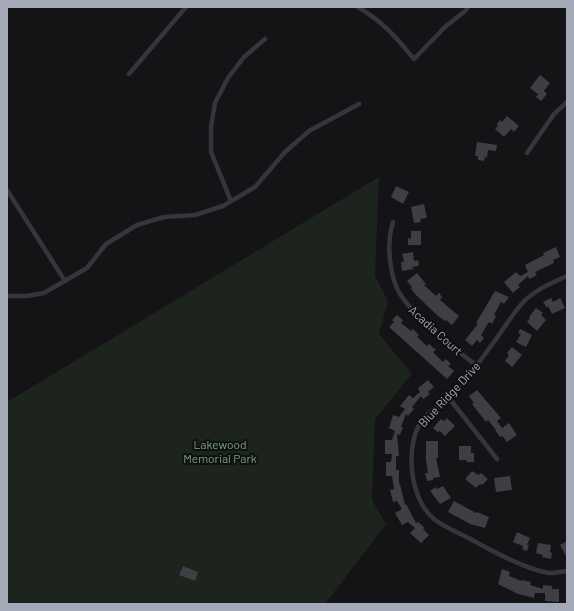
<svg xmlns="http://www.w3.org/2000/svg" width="574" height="611" font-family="Barlow,sans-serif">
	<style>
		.green { fill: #1c241d }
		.building { fill: #3e3e44 }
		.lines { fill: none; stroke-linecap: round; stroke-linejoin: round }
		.street { stroke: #35353b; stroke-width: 4.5 }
		.labels { text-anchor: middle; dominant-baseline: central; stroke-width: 4; stroke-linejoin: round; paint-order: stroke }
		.street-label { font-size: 12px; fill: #a4a9b8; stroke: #0f0f11 }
		.park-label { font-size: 12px; fill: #7aa57f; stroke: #0f0f11 }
	</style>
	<rect width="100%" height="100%" fill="#141416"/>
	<path class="green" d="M379,177L375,276L388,301L379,334L412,374L375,419L372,500L386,524L325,604H7V402Z"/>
	<path class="building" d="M540,75L550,83L544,91L547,94L541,101L536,97L538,94L530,88Z
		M507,116L519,126L514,132L511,129L504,137L495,129L498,126L497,124L500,120L502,122Z
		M477,142L497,145L496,151L488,150L487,158L485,157L484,161L478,160V156H475Z
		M396,186L409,192L403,204L391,197Z
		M424,204L427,218L420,219L421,222L414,223L411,207Z
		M411,231H421V245H408V238L411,239Z
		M556,247L560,257L553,260L554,263L535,272L537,275L529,279L528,276L518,285L520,287L513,293L504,282L516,272L520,276L528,272L525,265L544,255L543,253Z
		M413,252L414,261L418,260L419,266L412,267L414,269L402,271L401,262H404L402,254Z
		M417,273L426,284L424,285L436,296L439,293L442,297L440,300L459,316L452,325L446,320L445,321L438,316L416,295L411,289L412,287L407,281Z
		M495,291L509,297L504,304L501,302L494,315L496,316L492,324L489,322L481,335L484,338L480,343L477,340L472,346L465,340L478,324L476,323Z
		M551,298L553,302L560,298L565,308L552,314L548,306L547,308L543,302Z
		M536,308L543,313L541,315L546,320L537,331L527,322L530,318L529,317Z
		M397,315L403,320L401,323L411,331L413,329L419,335L417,337L427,346L429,344L436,350L433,352L443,362L446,359L451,364L448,366L454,371L447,379L389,327L394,322L392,320Z
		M520,329L532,335L526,347L516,342L521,334L518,333Z
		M512,347L522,355L512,367L505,361L509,355L507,353Z
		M428,380L434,387L428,392L430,394L423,399L421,396L412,407L414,409L408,416L406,414L401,427H403L400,435L397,434L399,456H396V470H399V485L400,484L405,505L406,504L416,523L418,522L425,528L423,529L429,535L421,543L410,533L415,528L408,522L402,525L395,513L402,509L397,501L393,502L390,490L394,489L392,476H386V462H391L392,454H385V440H392L395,431L389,428L393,415L399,417L405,409L400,406L409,395L413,398L420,392L418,388Z
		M477,390L501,418L497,421L502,428L509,423L517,435L507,442L502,436L500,437L495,430H496L488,420L486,422L472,404L474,403L469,396Z
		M447,418L455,426L445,436L439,430V433L433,428L441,419L444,421Z
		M426,441H438V458H436L440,477L433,478V480L427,481L425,473H428L426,460Z
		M459,446H471V453H474V462H467L466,460H459Z
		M472,471L478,475L481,473L488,479L482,485L480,484L476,488L465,479Z
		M510,476L512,490L496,492L494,478Z
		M443,486L451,498L440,504L430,491L436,487L437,489Z
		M454,501L476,513L477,512L489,517L485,528L470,524L448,512Z
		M517,532L530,538L527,545H529L527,551L522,549L523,546L513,542Z
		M567,541V558L560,545Z
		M538,543L551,545L550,552L552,553L551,559L542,557L543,555L536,553Z
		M183,566L198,572L195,581L179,575Z
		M502,569L510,572L509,576L522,581V580L531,582L530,585L543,589V585L552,586V589H559V602L545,601V593H535L534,598L518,594L498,584Z"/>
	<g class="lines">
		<path class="street" d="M358,7C383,22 396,37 414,59L445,27L465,11L468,7
			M129,74L186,7
			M527,153L554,114L567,102
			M7,190L65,281
			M231,201L211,152V127L215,103L228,78L244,57L265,39
			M393,222C392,227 390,232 390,237C388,253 391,280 400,294C418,322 451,345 477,366
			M567,276C554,282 541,287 530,296C519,304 511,318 503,329C493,344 482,358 471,373C465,381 457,390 449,398C441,405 431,410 423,419C404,443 409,499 434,519C445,528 462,534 474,541C494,552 527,570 549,573C555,573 561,572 567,571
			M7,296H27L44,293L87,268L106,244L137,225L164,217L195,215L223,206L255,187L285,152L309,131L359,104
			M449,398L497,459"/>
	</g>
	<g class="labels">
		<g class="street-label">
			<text transform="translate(436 330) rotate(42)">Acadia Court</text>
			<text transform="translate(449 394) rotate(-47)">Blue Ridge Drive</text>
		</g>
		<g class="park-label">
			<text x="220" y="444">Lakewood<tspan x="220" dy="14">Memorial Park</tspan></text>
		</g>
	</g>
	<rect width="574" height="611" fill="none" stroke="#a4a9b8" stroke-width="16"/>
</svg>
